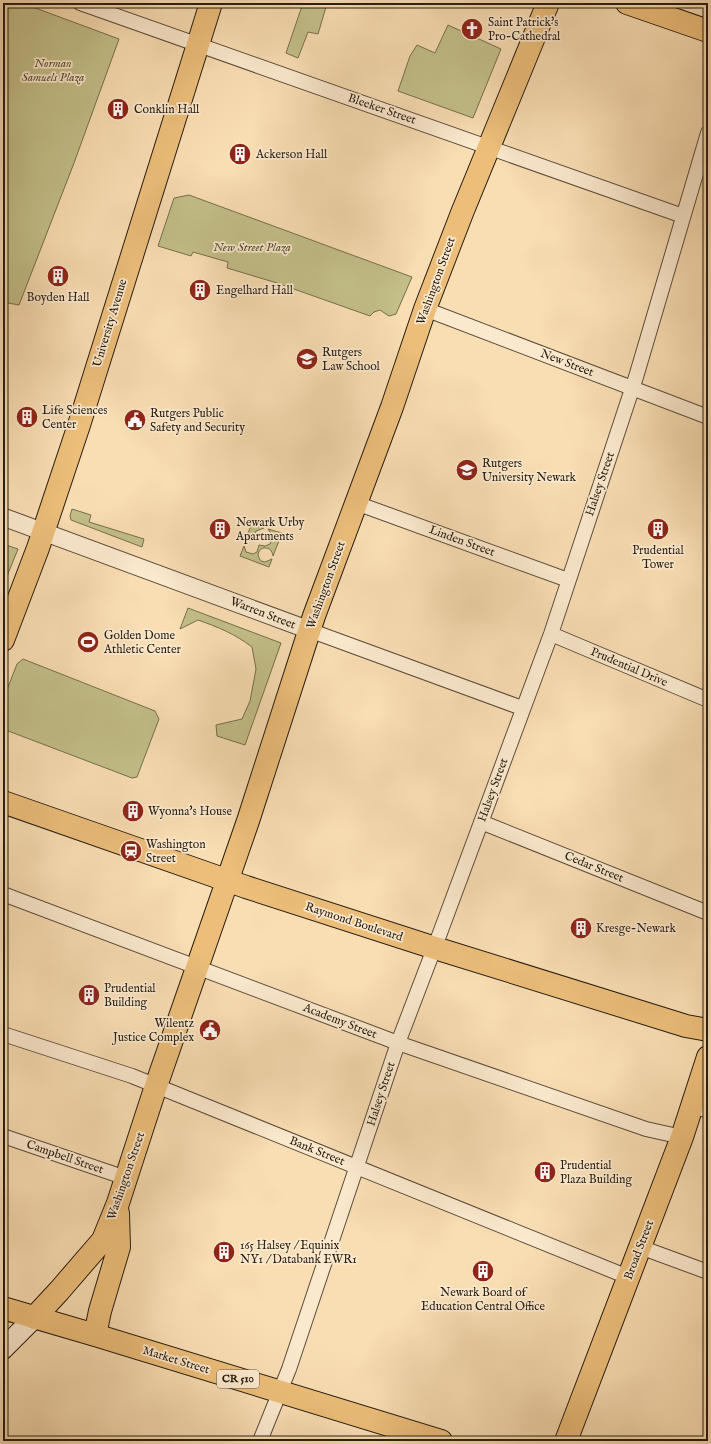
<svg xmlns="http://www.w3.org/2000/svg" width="711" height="1444" font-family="'IM FELL English',serif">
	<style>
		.green { fill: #c3bf89; stroke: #756e4e }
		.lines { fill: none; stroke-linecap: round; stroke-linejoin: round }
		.minor-casing { stroke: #5c4d3a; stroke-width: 16 }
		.tertiary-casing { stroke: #5c4d3a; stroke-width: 19 }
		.secondary-casing { stroke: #271d12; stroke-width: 22 }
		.primary-casing { stroke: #271d12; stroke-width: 24 }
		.minor { stroke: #fbe9ce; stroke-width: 14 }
		.tertiary { stroke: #fbe9ce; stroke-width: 17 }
		.secondary { stroke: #fbe9ce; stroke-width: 20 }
		.primary { stroke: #ecbe7a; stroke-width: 22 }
		.labels { text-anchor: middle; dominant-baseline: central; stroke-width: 3.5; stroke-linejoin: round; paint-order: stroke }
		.shield { fill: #fbe9ce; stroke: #675a4a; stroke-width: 1 }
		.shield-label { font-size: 11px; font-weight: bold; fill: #271d12 }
		.poi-label { font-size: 12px; fill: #271d12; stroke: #fbe9ce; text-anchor: start }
		.park-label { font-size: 12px; font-style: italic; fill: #564e36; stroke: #fbe9ce }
		.street-label { font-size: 12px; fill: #271d12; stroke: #fbe9ce }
	</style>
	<rect width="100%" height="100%" fill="#f9ddb3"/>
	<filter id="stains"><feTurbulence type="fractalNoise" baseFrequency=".005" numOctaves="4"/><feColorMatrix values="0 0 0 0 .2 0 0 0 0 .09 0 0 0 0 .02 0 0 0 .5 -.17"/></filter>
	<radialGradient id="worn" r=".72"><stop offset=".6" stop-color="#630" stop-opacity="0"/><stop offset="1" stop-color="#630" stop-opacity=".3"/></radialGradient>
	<path class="green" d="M3,3H22L119,39L74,163L19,305L3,302Z
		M303,3H313L326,7L318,34L308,32L298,58L286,53Z
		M448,25L501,49L473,118L398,91L410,56L417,45L435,53Z
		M189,195L412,277L396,314L389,316L380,310L374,312L370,316L277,283L227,268L228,262L193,252L191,256L158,246L174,198Z
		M72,509L91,515L89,522L144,539L142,547L71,520L70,516Z
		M252,523L264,528L256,531L254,540L251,539L245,541Z
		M268,529L282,533L273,556C272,551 270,547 263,548C257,551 257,556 261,561L265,562L272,559L269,567L240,556L244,546L246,552L253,554L257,552L259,545L265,546L270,544L273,536Z
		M3,544L18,549L3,586Z
		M188,608L281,643L245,745L217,736L216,725L242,719L250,701L256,669L252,647C235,634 218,627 198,620L180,629Z
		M23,659L155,711L159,719L137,777L132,778L3,729V700L17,664Z"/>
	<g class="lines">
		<g class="minor-casing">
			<path id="minor" d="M80,3L683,216
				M425,309L708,417
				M356,503L568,580
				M309,630L522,708
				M551,634L708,700
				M481,822L708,913
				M3,894L398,1043L646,1129L682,1137
				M3,1034L132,1076L628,1277
				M693,1105L708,1111
				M3,1136L126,1178
				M640,1247L708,1272
				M260,1441L289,1369L398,1043L440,933L551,634L636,377L708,133"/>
		</g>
		<g class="tertiary-casing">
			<path id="tertiary" d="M3,517L309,630"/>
		</g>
		<g class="secondary-casing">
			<path id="secondary" d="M3,1349L34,1318"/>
		</g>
		<g class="primary-casing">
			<path id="primary" d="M627,3L708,31
				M3,640L38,548L79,425L211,3
				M3,802L246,887L435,948L686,1026L708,1030
				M3,1308L95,1335L441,1441
				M34,1318L59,1291L103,1240L118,1203L156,1086L248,821L314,616L392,407L425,309L462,213L548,3
				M95,1335L100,1311L119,1247L118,1213
				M566,1441L682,1137L708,1057"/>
		</g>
		<use href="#minor" class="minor"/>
		<use href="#tertiary" class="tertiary"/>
		<use href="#secondary" class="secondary"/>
		<use href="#primary" class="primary"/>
	</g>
	<defs>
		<g id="church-disc" transform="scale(1.15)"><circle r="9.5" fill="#8f2418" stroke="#fbe9ce"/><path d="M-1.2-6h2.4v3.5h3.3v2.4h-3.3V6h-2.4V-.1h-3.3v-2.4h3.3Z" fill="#fff"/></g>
		<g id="building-disc" transform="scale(1.15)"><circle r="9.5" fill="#8f2418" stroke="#fbe9ce"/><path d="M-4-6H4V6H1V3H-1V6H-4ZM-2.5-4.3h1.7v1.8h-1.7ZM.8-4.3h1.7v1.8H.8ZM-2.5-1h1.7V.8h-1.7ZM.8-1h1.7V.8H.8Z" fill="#fff"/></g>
		<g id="university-disc" transform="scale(1.15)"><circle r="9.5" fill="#8f2418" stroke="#fbe9ce"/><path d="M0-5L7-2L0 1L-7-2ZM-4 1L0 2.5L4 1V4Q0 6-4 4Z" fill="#fff"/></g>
		<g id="civic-disc" transform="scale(1.15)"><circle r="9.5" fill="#8f2418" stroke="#fbe9ce"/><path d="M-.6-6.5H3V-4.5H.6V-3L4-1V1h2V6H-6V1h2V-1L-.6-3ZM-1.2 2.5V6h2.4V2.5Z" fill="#fff"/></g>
		<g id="stadium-disc" transform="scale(1.15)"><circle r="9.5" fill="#8f2418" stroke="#fbe9ce"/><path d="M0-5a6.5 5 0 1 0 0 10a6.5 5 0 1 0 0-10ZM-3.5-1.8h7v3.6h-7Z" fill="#fff"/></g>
		<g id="station-disc" transform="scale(1.15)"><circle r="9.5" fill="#8f2418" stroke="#fbe9ce"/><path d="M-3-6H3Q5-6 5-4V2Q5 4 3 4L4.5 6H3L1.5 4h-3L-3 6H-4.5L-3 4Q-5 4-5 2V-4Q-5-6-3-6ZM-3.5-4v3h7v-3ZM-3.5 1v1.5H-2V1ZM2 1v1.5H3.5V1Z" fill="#fff"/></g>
	</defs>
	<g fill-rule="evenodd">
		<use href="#church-disc" x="472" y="29"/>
		<use href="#building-disc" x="118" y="109"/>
		<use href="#building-disc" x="240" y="154"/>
		<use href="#building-disc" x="58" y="276"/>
		<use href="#building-disc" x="200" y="290"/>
		<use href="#university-disc" x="307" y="359"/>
		<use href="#building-disc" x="27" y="417"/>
		<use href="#civic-disc" x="135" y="420"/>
		<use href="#university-disc" x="467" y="470"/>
		<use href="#building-disc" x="220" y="529"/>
		<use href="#building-disc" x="658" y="529"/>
		<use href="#stadium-disc" x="88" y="642"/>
		<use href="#building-disc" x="133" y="811"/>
		<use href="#station-disc" x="131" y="851"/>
		<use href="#building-disc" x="581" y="928"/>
		<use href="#building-disc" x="89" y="995"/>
		<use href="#civic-disc" x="210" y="1030"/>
		<use href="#building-disc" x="545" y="1172"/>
		<use href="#building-disc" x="224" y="1252"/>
		<use href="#building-disc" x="483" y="1271"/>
	</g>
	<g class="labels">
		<rect class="shield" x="217" y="1370" width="42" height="18" rx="3"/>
		<g class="shield-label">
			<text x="238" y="1379">CR 510</text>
		</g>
		<g class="poi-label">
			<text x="488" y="22">Saint Patrick's<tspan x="488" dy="14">Pro-Cathedral</tspan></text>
			<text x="134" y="109">Conklin Hall</text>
			<text x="256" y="154">Ackerson Hall</text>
			<text x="216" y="290">Engelhard Hall</text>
			<text x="58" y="297" text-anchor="middle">Boyden Hall</text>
			<text x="322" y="352">Rutgers<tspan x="322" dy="14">Law School</tspan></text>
			<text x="42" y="410">Life Sciences<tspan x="42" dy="14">Center</tspan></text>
			<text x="150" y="413">Rutgers Public<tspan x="150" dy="14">Safety and Security</tspan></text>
			<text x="482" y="463">Rutgers<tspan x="482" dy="14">University Newark</tspan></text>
			<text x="236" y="522">Newark Urby<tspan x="236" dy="14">Apartments</tspan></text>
			<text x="658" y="550" text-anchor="middle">Prudential<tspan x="658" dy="14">Tower</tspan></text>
			<text x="104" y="635">Golden Dome<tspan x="104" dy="14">Athletic Center</tspan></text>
			<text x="148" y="811">Wyonna's House</text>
			<text x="146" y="844">Washington<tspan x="146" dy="14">Street</tspan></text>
			<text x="596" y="928">Kresge-Newark</text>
			<text x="104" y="988">Prudential<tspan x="104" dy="14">Building</tspan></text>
			<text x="194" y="1023" text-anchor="end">Wilentz<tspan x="194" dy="14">Justice Complex</tspan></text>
			<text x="560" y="1165">Prudential<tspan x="560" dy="14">Plaza Building</tspan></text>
			<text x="240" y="1245">165 Halsey / Equinix<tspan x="240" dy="14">NY1 / Databank EWR1</tspan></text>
			<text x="483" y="1292" text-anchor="middle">Newark Board of<tspan x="483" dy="14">Education Central Office</tspan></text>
		</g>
		<g class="park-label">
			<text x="53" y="63">Norman<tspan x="53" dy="14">Samuels Plaza</tspan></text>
			<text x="252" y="247">New Street Plaza</text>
		</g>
		<g class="street-label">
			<text transform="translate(382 109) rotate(19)">Bleeker Street</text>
			<text transform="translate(436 281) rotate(-70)">Washington Street</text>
			<text transform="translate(110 323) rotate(-73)">University Avenue</text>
			<text transform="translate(567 363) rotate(21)">New Street</text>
			<text transform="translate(600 484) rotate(-71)">Halsey Street</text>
			<text transform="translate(462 541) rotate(20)">Linden Street</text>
			<text transform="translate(326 585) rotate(-70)">Washington Street</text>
			<text transform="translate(263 613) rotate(21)">Warren Street</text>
			<text transform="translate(629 667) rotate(23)">Prudential Drive</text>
			<text transform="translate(493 790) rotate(-70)">Halsey Street</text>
			<text transform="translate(594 867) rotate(22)">Cedar Street</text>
			<text transform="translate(354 922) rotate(18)">Raymond Boulevard</text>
			<text transform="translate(340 1021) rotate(21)">Academy Street</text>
			<text transform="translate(381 1094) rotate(-72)">Halsey Street</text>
			<text transform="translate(317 1151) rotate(22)">Bank Street</text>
			<text transform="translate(65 1157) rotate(19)">Campbell Street</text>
			<text transform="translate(126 1176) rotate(-71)">Washington Street</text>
			<text transform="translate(639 1250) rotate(-69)">Broad Street</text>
			<text transform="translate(176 1360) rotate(17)">Market Street</text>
		</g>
	</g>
	<rect width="711" height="1444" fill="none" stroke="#f9ddb3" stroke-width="16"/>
	<rect x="4" y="4" width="703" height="1436" fill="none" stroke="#271d12" stroke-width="2"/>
	<rect x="8" y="8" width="695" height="1428" fill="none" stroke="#271d12"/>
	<rect width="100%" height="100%" filter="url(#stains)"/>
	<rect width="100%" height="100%" fill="url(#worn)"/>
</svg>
